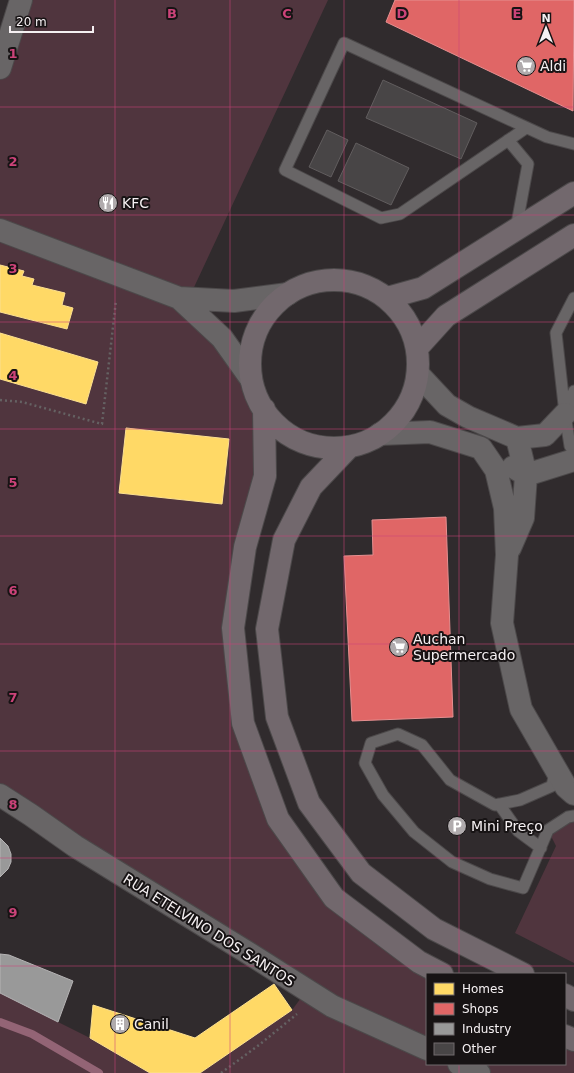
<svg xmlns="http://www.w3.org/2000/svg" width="574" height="1073" font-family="'DejaVu Sans',sans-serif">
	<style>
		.green { fill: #50353e }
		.homes { fill: #ffd966; stroke: #fce090 }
		.shops { fill: #e06666; stroke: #e68f90 }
		.industry { fill: #999; stroke: #b5b3b4 }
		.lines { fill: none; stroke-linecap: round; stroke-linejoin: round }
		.stream { stroke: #936475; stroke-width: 8 }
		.building { fill: #484546; stroke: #615d5e }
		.lane-casing { stroke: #4c494a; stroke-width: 13 }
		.street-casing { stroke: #4c494a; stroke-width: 24 }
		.primary-casing { stroke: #4c494a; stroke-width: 24 }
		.path { stroke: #656263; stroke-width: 2.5; stroke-dasharray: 2 3; stroke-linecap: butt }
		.lane { stroke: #686566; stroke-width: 11 }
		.street { stroke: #686566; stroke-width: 22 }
		.primary { stroke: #72686d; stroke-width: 22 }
		.grid { fill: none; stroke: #cc4379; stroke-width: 1; stroke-opacity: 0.55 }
		.labels { text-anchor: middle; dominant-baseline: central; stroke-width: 4; stroke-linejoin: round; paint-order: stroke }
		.poi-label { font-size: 14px; fill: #f5f0f2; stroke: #171314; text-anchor: start }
		.street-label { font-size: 14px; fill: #f5f0f2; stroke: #171314 }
		.grid-label { font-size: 13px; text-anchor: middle; font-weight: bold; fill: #cc4379; stroke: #171314; stroke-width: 4; stroke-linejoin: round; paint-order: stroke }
	</style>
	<rect width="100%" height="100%" fill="#302b2d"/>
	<path class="green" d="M25,0H328L189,298L251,379L256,395L264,409L245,547L243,723L306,858L427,974V1064H565V1036L574,1040V1073H200L292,1010L307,990L0,795V77Z
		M574,816V963L515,933L556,846L548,830Z
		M0,993L90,1038L150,1073H0Z"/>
	<path class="homes" d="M0,265L24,271L22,276L34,279L32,285L65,293L62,305L73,308L67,329L0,312Z
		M0,333L98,362L86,404L0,379Z
		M126,428L229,439L222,504L119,493Z
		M274,984L292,1010L200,1073H150L90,1038L93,1005L195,1038Z"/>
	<path class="shops" d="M395,0H574L573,111L386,22Z
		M446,517L453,717L352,721L344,556L373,555L372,520Z"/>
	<path class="industry" d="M0,838L8,846L11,854V862L8,869L0,877Z
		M0,954L9,955L73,981L58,1022L0,993Z"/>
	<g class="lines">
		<path class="stream" d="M0,1022L32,1034L99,1073"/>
	</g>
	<path class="building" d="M383,80L477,123L461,159L366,118Z
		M327,130L348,140L331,177L309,167Z
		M356,143L409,168L391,205L338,181Z"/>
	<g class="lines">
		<g class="lane-casing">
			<path id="lane" d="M526,128L400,214L381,218L285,170L344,43L547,137L574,144
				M508,140L528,164L516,229
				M574,407L565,414L570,446L574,452
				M565,413L574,391
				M565,414L556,333L574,298
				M555,772L552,786L520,800L495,805L450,780L422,745L398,734L371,743L365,763L383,795L414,832L452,862L490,879L523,888L548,830L568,817L574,816
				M499,804L518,831L541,848"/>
		</g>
		<g class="street-casing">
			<path id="street" d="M0,68L21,0
				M0,230L179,298L234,301L288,294
				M179,298L222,338L251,379
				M418,374L447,405L468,417L517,438L526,475L523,518L510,548
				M380,434L430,432L481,448L496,470L505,508L507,555L502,623L521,709L566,787L574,794
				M517,438L545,435L565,414
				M513,467L526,475L574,460
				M0,795L31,815L75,846L250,954L332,1006L427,1049
				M459,1064L479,1073"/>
		</g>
		<g class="primary-casing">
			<path id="primary" d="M250 364a84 84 0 1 1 168 0a84 84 0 1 1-168 0Z
				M387,298L423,288L574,193
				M417,348L446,316L574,235
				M264,409L265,476L245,547L233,628L243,723L278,819L334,898L419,962L442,974
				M349,447L311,487L284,540L267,629L277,717L309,803L361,873L434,929L523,974
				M565,995L574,1000
				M565,1036L574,1040"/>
		</g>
		<path class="path" d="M0,400L22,402L102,424L116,300
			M221,1073L259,1045L297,1014"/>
		<use href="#lane" class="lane"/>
		<use href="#street" class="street"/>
		<use href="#primary" class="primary"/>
	</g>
	<path class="grid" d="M115,0V1073M230,0V1073M344,0V1073M459,0V974M0,107H574M0,215H574M0,322H574M0,429H574M0,536H574M0,644H574M0,751H574M0,858H574M0,966H574M459,1064V1073"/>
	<defs>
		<g id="supermarket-disc" transform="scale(1)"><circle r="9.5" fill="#b0abad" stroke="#171314"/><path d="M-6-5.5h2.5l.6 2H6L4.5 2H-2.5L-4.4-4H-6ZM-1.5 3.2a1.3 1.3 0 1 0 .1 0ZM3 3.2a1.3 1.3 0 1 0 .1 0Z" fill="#fff"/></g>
		<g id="restaurant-disc" transform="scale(1)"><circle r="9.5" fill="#b0abad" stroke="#171314"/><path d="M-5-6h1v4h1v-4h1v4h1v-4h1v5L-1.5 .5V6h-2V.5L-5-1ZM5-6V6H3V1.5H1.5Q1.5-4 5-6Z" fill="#fff"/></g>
		<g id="parking-disc" transform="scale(1)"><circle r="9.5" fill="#b0abad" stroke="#171314"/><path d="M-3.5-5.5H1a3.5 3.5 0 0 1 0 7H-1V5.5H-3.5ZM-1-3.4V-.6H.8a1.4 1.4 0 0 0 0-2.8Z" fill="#fff"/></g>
		<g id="building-disc" transform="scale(1)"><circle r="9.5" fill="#b0abad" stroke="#171314"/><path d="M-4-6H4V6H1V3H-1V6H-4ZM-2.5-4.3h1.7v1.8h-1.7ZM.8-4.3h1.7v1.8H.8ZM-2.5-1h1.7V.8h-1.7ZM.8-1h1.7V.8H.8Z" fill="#fff"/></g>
	</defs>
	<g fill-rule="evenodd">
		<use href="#supermarket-disc" x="526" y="66"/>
		<use href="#restaurant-disc" x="108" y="203"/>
		<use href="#supermarket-disc" x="399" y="647"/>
		<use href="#parking-disc" x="457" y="826"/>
		<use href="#building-disc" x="120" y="1024"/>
	</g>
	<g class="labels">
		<g class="poi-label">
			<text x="540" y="66">Aldi</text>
			<text x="122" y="203">KFC</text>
			<text x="413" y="639">Auchan<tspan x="413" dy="16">Supermercado</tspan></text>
			<text x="471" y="826">Mini Preço</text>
			<text x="134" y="1024">Canil</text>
		</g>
		<g class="street-label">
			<text transform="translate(209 930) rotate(32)">RUA ETELVINO DOS SANTOS</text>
		</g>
	</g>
	<g class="grid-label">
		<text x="172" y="18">B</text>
		<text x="287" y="18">C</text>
		<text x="402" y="18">D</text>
		<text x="517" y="18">E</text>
		<text x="13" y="58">1</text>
		<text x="13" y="166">2</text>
		<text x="13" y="273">3</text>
		<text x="13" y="380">4</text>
		<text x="13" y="487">5</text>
		<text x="13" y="595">6</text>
		<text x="13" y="702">7</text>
		<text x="13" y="809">8</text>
		<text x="13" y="917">9</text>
	</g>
	<rect x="426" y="973" width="140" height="92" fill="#171314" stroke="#706b6d"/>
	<rect x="434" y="983" width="20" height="12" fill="#ffd966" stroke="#706b6d"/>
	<text x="462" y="993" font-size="12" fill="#f5f0f2">Homes</text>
	<rect x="434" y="1003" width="20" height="12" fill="#e06666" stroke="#706b6d"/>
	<text x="462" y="1013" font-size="12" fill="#f5f0f2">Shops</text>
	<rect x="434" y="1023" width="20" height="12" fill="#999999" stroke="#706b6d"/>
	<text x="462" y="1033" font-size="12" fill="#f5f0f2">Industry</text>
	<rect x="434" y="1043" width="20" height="12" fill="#484546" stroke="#706b6d"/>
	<text x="462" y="1053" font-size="12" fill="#f5f0f2">Other</text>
	<g transform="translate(546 28)" stroke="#171314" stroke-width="3" paint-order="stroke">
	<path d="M0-3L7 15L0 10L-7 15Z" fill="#f5f0f2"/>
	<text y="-6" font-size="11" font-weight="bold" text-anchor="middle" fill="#f5f0f2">N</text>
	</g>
	<path d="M10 26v6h83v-6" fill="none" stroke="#f5f0f2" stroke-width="2"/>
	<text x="16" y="26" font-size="12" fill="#f5f0f2" stroke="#171314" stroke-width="3" paint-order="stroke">20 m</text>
</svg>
